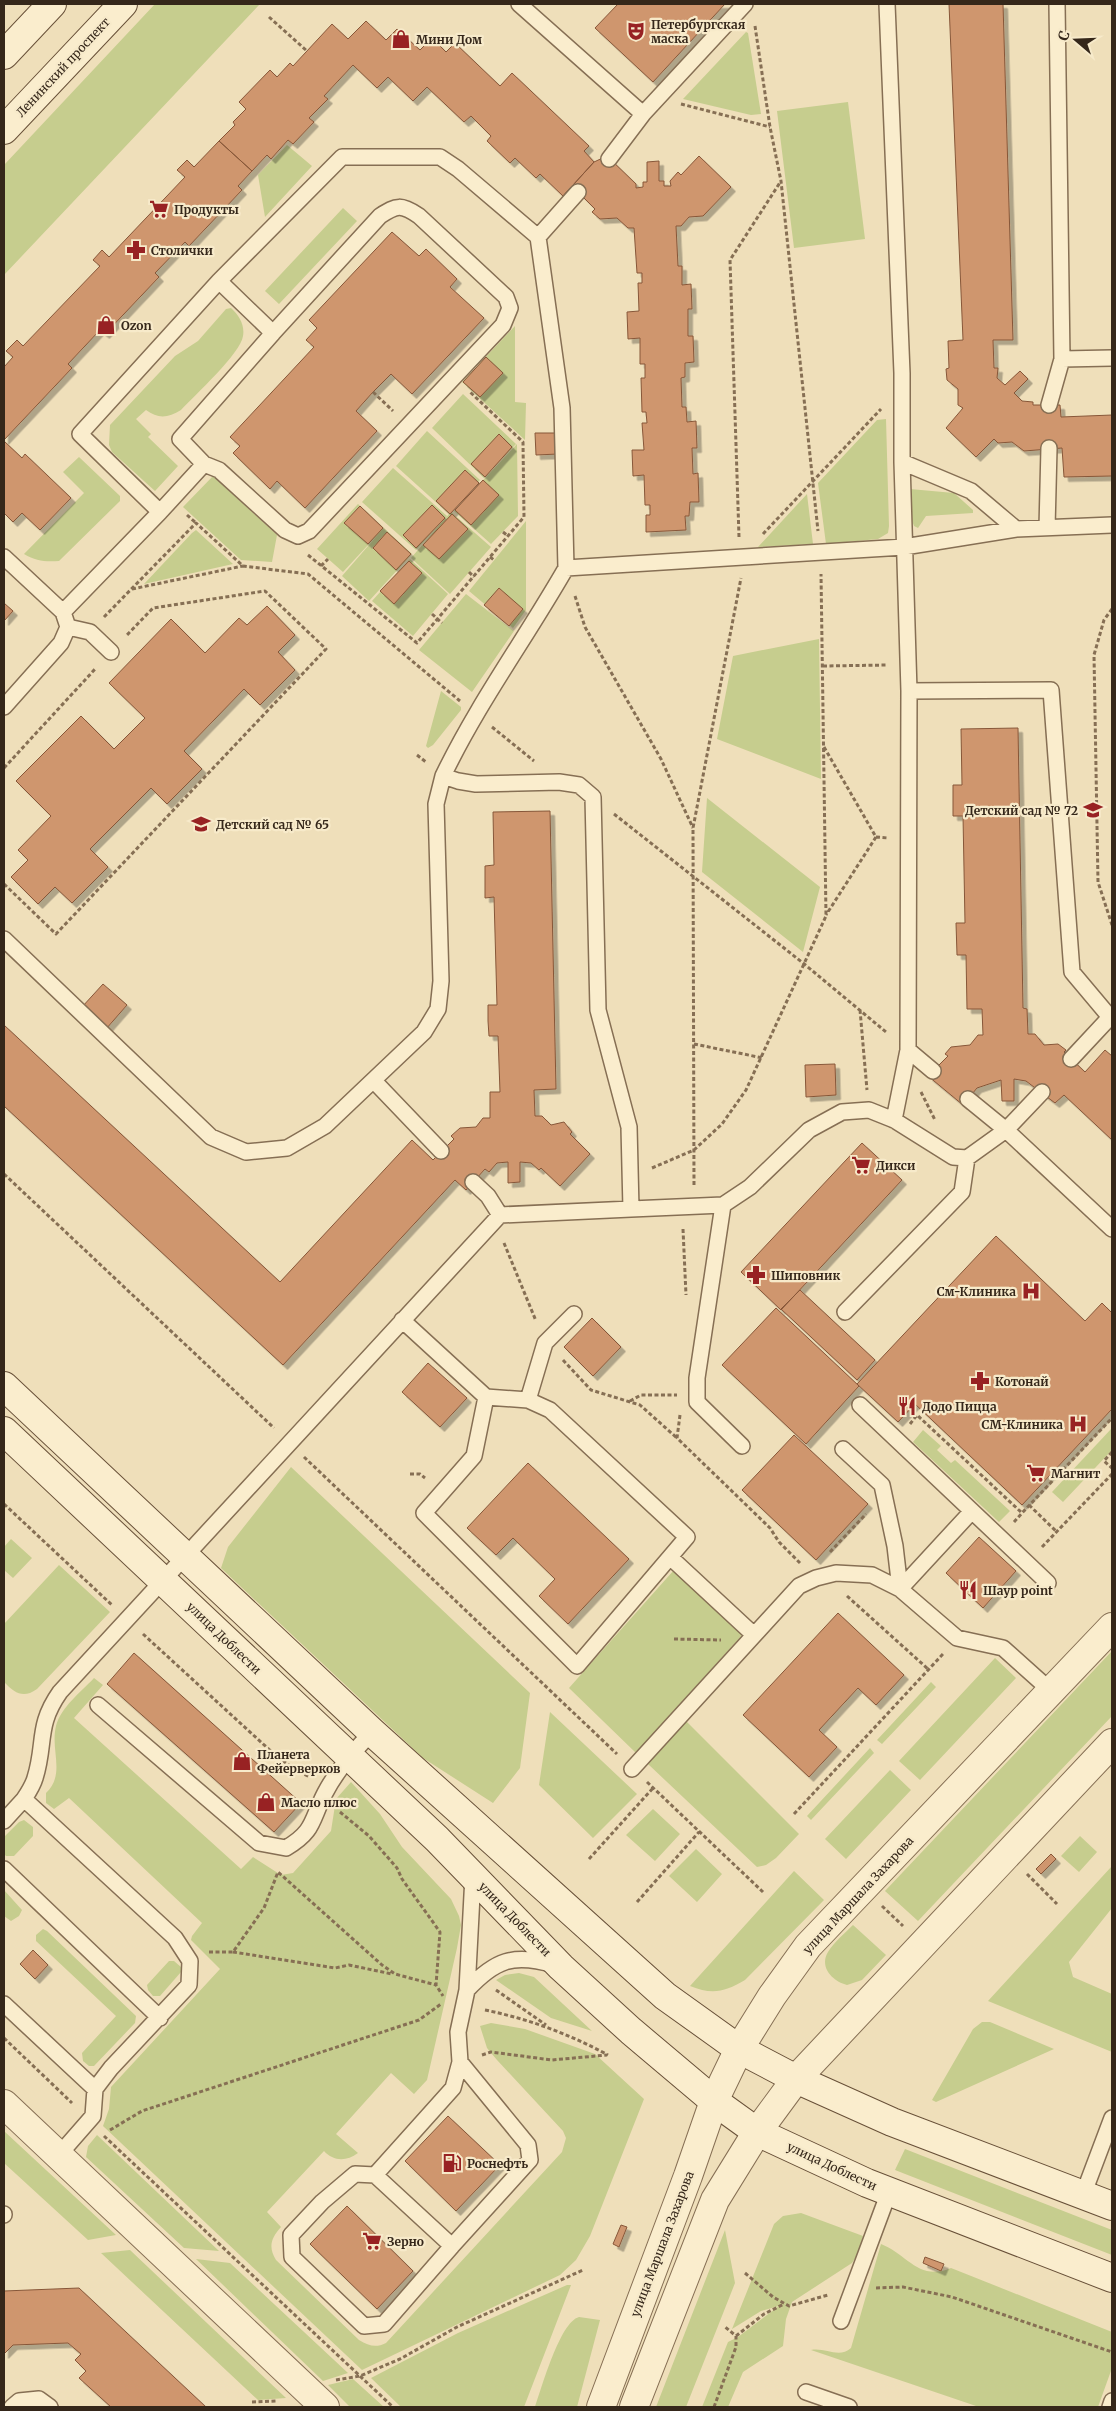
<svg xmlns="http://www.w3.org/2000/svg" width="1116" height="2411" font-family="Merriweather,serif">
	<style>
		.green { fill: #c6cd8e }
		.building { fill: #cf966e; stroke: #875739; filter: url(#shadow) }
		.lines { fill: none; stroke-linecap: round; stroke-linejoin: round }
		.service-casing { stroke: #866f54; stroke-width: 18 }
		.minor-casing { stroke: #866f54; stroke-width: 30 }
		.tertiary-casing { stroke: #866f54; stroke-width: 30 }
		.secondary-casing { stroke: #685038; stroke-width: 30 }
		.path { stroke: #866f54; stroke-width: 3; stroke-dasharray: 4 2.5; stroke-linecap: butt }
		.service { stroke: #faedcd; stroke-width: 15 }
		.minor { stroke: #faedcd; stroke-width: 28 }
		.tertiary { stroke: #faedcd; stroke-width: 28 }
		.secondary { stroke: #faedcd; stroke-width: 28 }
		.labels { text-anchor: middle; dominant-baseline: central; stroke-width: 4.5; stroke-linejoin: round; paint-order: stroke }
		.poi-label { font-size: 12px; font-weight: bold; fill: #35271a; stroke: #f7eaca; text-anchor: start }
		.street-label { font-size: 12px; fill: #35271a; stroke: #f7eaca }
	</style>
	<defs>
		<filter id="shadow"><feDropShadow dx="4.5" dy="4.5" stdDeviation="0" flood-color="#0004"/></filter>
	</defs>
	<rect width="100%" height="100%" fill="#efdfba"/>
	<path class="green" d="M155,4H260L4,275V165Z
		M746,32L748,33L761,114L751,115L683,99Z
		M848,102L865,239L794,248L777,111Z
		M287,145L312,166L265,217L258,175Z
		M343,208L357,221L279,304L265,291Z
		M231,308C239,315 245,325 243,336C241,353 194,396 181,410C168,418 158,419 146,410L136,419L151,434L148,437L178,466L155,491L112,452L109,445L110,425L175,356L198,341L226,309Z
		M515,326V402L526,403L525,440L462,382Z
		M463,394L516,444L484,478L432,428Z
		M886,419L889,526L888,533L878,539L826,544L818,483L877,420Z
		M427,431L480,480L451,512L491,547L450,594L411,558L449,514L396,466Z
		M517,444L518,516L491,544L454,511Z
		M79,457L120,496V501L59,561C45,562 36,561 24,554L84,493L63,472Z
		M393,468L447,516L416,550L362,502Z
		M213,476L277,535L272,562L241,560L183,507Z
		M910,489L954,493L973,510V513L926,516L918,528L914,526L911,518Z
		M807,494L813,544L758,547Z
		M358,504L412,554L369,601L342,576L381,531L343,572L317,549Z
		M526,521V610L513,628L469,591Z
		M196,530L233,564L144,584L192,533Z
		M410,559L448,594L413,636L372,601Z
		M466,594L514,631L472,692L419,650Z
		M819,639L821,779L717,739L733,656Z
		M441,691L461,707V710L433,745L428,748L426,746Z
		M707,798L820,887L803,952L702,872Z
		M1112,1428V1450L1063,1502L1052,1492Z
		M923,1430L941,1446L937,1450L951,1463L955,1460L1010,1511L999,1522L913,1442Z
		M291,1467L530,1693L520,1768L493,1803L423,1758L221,1568L228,1547Z
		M11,1539L32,1558L13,1578L4,1570V1547Z
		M59,1565L110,1612L37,1689C23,1699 15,1693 4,1682V1624Z
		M674,1570L743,1634L636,1753L569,1688Z
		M1112,1651V1716L918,1921L885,1891Z
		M995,1658L1016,1678L920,1780L899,1761Z
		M94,1678L103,1685L74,1718L241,1869L253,1857L281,1875L293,1873L331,1831L336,1799L351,1782L380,1814L402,1847L451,1899L459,1916L461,1925L457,1948L427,2080L414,2094L391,2073L336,2134L358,2153C346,2162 333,2161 324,2151L267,2212L281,2227C271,2238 268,2247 276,2260L359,2340C369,2346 376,2348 386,2343L562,2152L566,2138L563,2131L497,2060L487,2048L480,2026L491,2023L525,2029L595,2054L644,2099L590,2236L576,2260L560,2275L362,2370L103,2126L109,2109L111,2087L220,1969L191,1940L192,1936L202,1923L69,1798L54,1809L46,1803V1793C66,1774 50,1750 56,1726C61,1707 81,1692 94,1678Z
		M931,1682L936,1687L882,1744L877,1740Z
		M550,1712L637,1794L593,1838L539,1785Z
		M686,1721L799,1834L776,1858L766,1865L757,1867L648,1764Z
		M870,1748L874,1753L811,1820L807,1816Z
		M890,1770L911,1790L846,1859L825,1839Z
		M653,1809L680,1834L655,1861L626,1835Z
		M24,1820L33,1827V1836L14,1856H6L4,1854V1837L19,1822Z
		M1080,1836L1097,1852L1079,1872L1061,1856Z
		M696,1849L722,1874L697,1902L669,1876Z
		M1112,1866V1908L1069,1962L1073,1977L1112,1994V2052L988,2001Z
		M794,1871L824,1900L745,1980C725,1992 712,1995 690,1986Z
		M4,1890L22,1910L19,1916L11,1921L4,1916Z
		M853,1925L886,1955L862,1980L847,1985C832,1981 819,1967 828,1952C834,1942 845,1933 853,1925Z
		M43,1929L47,1931L136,2016L135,2023L94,2066H89L83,2061L82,2053L116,2016L36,1941V1935Z
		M169,1961H174L181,1967V1972L160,1996H153L148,1990L147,1985Z
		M519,1973L534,1977L592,2031L551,2018L496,1980L505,1975Z
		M982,2022H990L1054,2049L936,2102L932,2100L973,2029Z
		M4,2131L116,2235L88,2240L4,2163Z
		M97,2135L219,2251L184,2248L86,2157L88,2146Z
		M905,2149L1112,2230V2255L895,2170Z
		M801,2213L863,2236L858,2254L852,2263L792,2302L786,2319L783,2346L743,2372L728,2407H702L728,2342L738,2337L779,2306L761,2311L732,2329L774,2224L783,2216Z
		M725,2230L735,2283L686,2407H656Z
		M881,2244C907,2254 919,2282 951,2268L1112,2332V2368L1098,2407H979L811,2350C825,2347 839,2359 851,2348Z
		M130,2250L286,2398L258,2400L101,2253Z
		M196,2259L230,2263L348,2373L323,2381Z
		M567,2285H571L524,2407H401L371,2378L458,2333Z
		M579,2317L600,2320L577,2407H535C542,2387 560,2322 579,2317Z
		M353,2379L384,2407H350L328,2385Z"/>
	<path class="building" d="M618,4H725L653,82L595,28Z
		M949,4H1003L1013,340H993L994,368H998L997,378L1005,385L1020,371L1028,379L1014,393L1022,401L1033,402V405H1060L1061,417L1112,415V476L1064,477L1062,448L1024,451L1012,442L998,443L994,439L976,457L946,428L963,408L958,405V389L947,380L946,369L949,368L948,341L963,340Z
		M366,21L386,40L397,29L420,50L432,38L446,52L455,43L500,86L512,73L589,146L584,151L594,162L563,196L540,174L536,178L515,158L510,163L487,141L491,136L471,116L464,122L427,87L413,101L388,77L377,88L353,65L324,96L328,99L309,118L314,122L293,144L288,140L271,159L267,155L252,171L219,141L235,125L233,122L246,109L239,102L270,70L277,77L290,63L293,66L332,24L348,39Z
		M219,141L252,171L238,186L242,190L189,246L185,242L155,273L159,277L105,334L100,330L68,364L72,368L4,440V367L13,357L6,351L17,340L23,346L100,266L93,260L102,250L109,257L185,177L177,170L187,160L194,167Z
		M607,156L636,184V188L643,187V182H647V162L659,161V181H664V186H671L670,181L678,172L681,175L699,156L731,187L703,216L689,217L681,226H676L678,266H682V285L691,284L692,309H688V336H693L694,362L685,363V377L681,378L682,407H686L687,422L696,421L697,448H692L693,474L698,473L699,502H690L689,516H685L686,530L646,532V515H650V505H645L644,475L633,476L632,450H644L642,423H647L646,412H642L641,378H645V364H640V338L628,339L627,312L639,311L638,283H642V273H637L634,228H628L617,218L600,219L592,212L595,209L578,192L563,196L594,162Z
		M392,232L419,256L426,249L457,279L450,287L484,318L412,394L391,374L373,392L356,411L377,431L305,508L277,481L270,489L233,453L240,446L230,437L314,347L306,340L317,328L309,320Z
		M486,357L503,373L480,397L463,382Z
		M535,433H557L558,454L536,455Z
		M499,434L512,447L485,477L471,464Z
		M4,441L22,458L25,454L71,498L40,530L22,513L13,522L4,513Z
		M465,470L479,483L450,514L436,501Z
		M483,480L499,495L471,525L455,510Z
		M432,505L445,518L416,548L403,535Z
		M360,506L383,528L368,544L344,523Z
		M452,514L468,529L439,559L423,545Z
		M387,532L411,554L396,570L373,548Z
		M409,561L422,573L394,604L380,591Z
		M499,588L523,609L509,626L484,605Z
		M4,603L13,611L4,621Z
		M267,606L295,635L278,652L295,670L260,705L244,689L184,751L202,769L167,804L151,788L90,849L108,867L72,903L55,887L38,904L11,877L28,860L18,850L51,816L16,781L81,716L114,749L145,718L109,683L171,619L205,653L239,618L247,625Z
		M1018,728L1023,1008L1027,1009L1028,1034H1035L1044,1045L1058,1044L1066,1050L1064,1052L1085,1072L1105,1050L1112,1056V1140L1064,1095L1055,1103L1026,1081L1014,1079V1101H1002L1001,1080L977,1088L963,1105L928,1076L948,1056L945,1054L951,1047L970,1045L978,1035H983L982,1009H967L966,955H957L956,923H965L963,816H953V785H962L961,729Z
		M550,811L556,1089L534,1090L535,1116H542L551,1125L564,1122L572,1132L570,1134L590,1154L560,1186L541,1168L539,1170L531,1163L520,1162V1182L508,1183V1162L497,1163L489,1172L485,1169L466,1190L455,1180L283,1365L4,1106V1025L280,1282L412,1140L433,1160L454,1139L451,1136L460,1128L476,1127L483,1118H490V1092H500L498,1036H489L488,1021V1005H497L494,897L485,898V866L494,865L493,812Z
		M103,984L127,1005L106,1029L82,1007Z
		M835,1064L836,1095L806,1097L805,1065Z
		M862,1143L902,1180L781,1310L741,1272Z
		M996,1236L1085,1321L1102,1303L1112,1313V1409L1022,1505L915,1404L898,1422L857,1384Z
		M800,1290L875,1360L857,1380L781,1309Z
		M776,1308L859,1386L806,1444L722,1365Z
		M592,1318L621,1347L593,1376L564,1347Z
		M428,1363L467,1398L440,1427L402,1392Z
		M794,1435L868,1504L816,1560L742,1490Z
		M528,1463L629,1559L568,1624L539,1596L555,1579L513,1538L496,1555L467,1528Z
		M979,1537L1016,1571L983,1608L946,1573Z
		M838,1613L904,1675L876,1705L858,1688L819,1730L837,1747L809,1777L743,1715Z
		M134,1653L301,1803L274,1832L107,1684Z
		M1051,1854L1056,1859L1041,1874L1036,1869Z
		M33,1950L48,1965L35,1979L20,1964Z
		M448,2116L500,2165L456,2211L405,2161Z
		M347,2206L413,2271L377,2309L310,2244Z
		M621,2225L627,2227L619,2247L613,2244Z
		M925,2257L944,2264L941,2271L923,2263Z
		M79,2288L206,2407H111L79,2378L86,2371L75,2360L81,2354L68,2343L13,2345L4,2354V2291Z"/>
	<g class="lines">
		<g class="service-casing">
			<path id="service" d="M519,4L643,114
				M887,4L902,373V462L971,491L1016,529L1112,525
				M609,159L643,114L745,4
				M538,237L578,192
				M1062,359L1112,358
				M1049,405L1062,359L1057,4
				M204,464L219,470L285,530L298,536L309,531L503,325L510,308L506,297L419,216C401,204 397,205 380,216L273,333
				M160,512L204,464L180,439L273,333L219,281
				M1047,528L1049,448
				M4,557L63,612L68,627L61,643L4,707
				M63,612L160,512L80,434L219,281L342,157H440L458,169L538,237L562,408L566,568L904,547L1016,529
				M68,627L90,632L111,652
				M909,691L1051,690L1072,972L1109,1016
				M443,776C478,703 526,638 566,568
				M4,939L211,1137L246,1152L287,1148L325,1126L424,1032L438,1009L441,981L436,804L443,776L458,781L476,784L559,782L579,785L593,797L598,1010L629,1127L631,1209L500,1215L60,1692C36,1726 46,1743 35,1778C33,1785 28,1793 24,1799L175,1938L190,1961L189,1985L111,2068L95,2089L93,2116L58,2156
				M908,1050L933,1071
				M1071,1059L1112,1015
				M374,1081L441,1151
				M968,1099L1006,1130L1112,1229
				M894,1120L908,1050L909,691L902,462
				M473,1182L488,1196L500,1215
				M723,1205L697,1378V1402L742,1446
				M631,1209L723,1205L750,1187L809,1130L842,1112L869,1110L894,1120L953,1157L967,1158L1006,1130L1042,1092
				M845,1312L962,1192L967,1158
				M402,1320L486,1397L528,1400L550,1410L687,1537L577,1666L424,1513L474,1456L486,1397
				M528,1400L545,1343L574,1314
				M860,1405L1048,1583
				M843,1449L882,1485L895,1546L900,1589
				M670,1557L754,1635
				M900,1589L972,1511
				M98,1705L259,1843L286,1848C315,1831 311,1820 325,1793C337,1770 354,1751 372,1732
				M632,1769L799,1586L816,1578L836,1573L872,1575L900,1589L957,1638L1003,1648L1051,1691
				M4,1821L24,1799
				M4,1869L160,2018
				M467,1990C495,1960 513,1953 554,1965
				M4,2004L95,2089
				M460,2062L528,2145L530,2160L452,2246L375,2175L453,2088L460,2062L458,2032L467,1990L473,1876
				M375,2175L355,2174L322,2202L291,2235L292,2257L364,2326L384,2324L452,2246
				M1083,2195L1112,2118
				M4,2215V2214
				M841,2321L889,2192
				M806,2392L849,2407
				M12,2407L19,2401L39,2399L50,2407
				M1110,2407L1112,2401"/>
		</g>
		<g class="minor-casing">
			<path id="minor" d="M4,2104L325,2407"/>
		</g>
		<g class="tertiary-casing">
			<path id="tertiary" d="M601,2407L688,2176L714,2101L739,2049L772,1996L808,1946L1112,1627
				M634,2407L715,2200L757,2132L796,2079L1112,1743"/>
		</g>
		<g class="secondary-casing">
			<path id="secondary" d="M4,55L52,4
				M4,130L123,4
				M4,1386L372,1732L665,1996L739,2049L796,2079L892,2122L1112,2206
				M4,1431L437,1839L561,1967L631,2031L714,2101L757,2132L867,2183L1112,2278"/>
		</g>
		<path class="path" d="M269,17L307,51
			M755,26L770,127L781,181L818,531
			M681,104L770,127
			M373,392L393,411
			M187,515L196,523
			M503,532L508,536
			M763,534L881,409
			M739,537L730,260L781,181
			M308,555L417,643L524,517L523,442L470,392
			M490,557L494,560
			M321,566L328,559
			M469,572L474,577
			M132,589L243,566
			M575,596L585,627L661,759L693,828
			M1112,609L1104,620L1094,655L1098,882L1112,925
			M432,614L442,623
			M104,617L196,523L243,566L308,574L460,701
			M823,666L888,665
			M492,727L534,761
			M824,747L876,837L826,915
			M417,755L426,762
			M4,768L96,668
			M614,814L803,963L886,1032
			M876,837L888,838
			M4,884L56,934L326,649L265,591L153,608L126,636
			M860,1010L867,1090
			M694,1044L763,1058
			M921,1092L935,1120
			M652,1168L694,1150L722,1124L746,1090L826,916L821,574
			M4,1174L274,1428
			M694,1185L693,828L741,578
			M683,1229L686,1295
			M504,1243L536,1321
			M563,1360L591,1390L640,1405L677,1438
			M630,1401L641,1395H677
			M680,1415L677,1438L770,1528L779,1542L800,1563
			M910,1424L917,1415L1022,1513L1112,1418
			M1112,1452L1104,1461L1112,1468
			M304,1457L617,1754
			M410,1474H420L425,1478
			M4,1504L113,1606
			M1029,1505L1057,1532
			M1014,1522L1022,1513
			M1042,1547L1112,1474
			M830,1552L866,1514
			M847,1596L928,1669
			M143,1634L274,1754L294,1769L310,1777
			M674,1639L721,1640
			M647,1782L763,1892
			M340,1812L369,1836L397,1868L402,1879L440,1932L436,1985L443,1996
			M794,1814L943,1654
			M589,1859L653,1788
			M1027,1874L1057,1904
			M637,1902L699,1832
			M882,1906L903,1926
			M209,1952H233L264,1908L278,1872L382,1965L395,1974L436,1985
			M233,1952L335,1968L349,1965L392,1974
			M496,1990L546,2025
			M485,2010C529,2019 569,2034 608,2055
			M4,2038L72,2103
			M482,2055L491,2052L552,2060L607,2055
			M110,2130L142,2111L419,2020L441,2004
			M104,2136L393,2407
			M745,2273L773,2297L789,2306L828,2295
			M876,2288L903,2287L952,2297L1112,2352
			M736,2336L764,2314L784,2304
			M336,2380L360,2376L400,2359L457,2327L583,2270
			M252,2402L276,2401
			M714,2407L736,2347V2336L724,2326"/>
		<use href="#service" class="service"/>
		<use href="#minor" class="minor"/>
		<use href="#tertiary" class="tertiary"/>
		<use href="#secondary" class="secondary"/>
	</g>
	<defs>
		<g id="theatre-bare" transform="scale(1.5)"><path d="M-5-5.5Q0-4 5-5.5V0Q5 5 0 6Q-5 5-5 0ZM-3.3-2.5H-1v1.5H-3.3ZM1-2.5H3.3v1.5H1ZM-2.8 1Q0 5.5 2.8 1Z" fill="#982223" stroke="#f7eaca" stroke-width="2.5" paint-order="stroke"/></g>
		<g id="shop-bare" transform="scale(1.5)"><path d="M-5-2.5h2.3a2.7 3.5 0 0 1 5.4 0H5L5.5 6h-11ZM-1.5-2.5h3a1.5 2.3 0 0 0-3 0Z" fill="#982223" stroke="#f7eaca" stroke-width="2.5" paint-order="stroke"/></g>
		<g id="supermarket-bare" transform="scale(1.5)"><path d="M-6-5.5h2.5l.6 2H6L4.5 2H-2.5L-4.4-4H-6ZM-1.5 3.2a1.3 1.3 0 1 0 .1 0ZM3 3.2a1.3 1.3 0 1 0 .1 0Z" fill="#982223" stroke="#f7eaca" stroke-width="2.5" paint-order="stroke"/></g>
		<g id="pharmacy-bare" transform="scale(1.5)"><path d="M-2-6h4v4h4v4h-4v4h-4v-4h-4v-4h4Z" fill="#982223" stroke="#f7eaca" stroke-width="2.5" paint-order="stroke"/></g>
		<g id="school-bare" transform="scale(1.5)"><path d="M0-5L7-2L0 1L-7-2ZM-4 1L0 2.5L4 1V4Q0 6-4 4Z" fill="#982223" stroke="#f7eaca" stroke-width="2.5" paint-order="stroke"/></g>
		<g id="hospital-bare" transform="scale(1.5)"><path d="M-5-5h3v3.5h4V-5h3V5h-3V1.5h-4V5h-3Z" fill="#982223" stroke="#f7eaca" stroke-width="2.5" paint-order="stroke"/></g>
		<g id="restaurant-bare" transform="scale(1.5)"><path d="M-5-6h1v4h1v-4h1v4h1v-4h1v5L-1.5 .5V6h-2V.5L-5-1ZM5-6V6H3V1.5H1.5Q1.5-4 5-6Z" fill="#982223" stroke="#f7eaca" stroke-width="2.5" paint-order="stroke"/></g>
		<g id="fuel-bare" transform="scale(1.5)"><path d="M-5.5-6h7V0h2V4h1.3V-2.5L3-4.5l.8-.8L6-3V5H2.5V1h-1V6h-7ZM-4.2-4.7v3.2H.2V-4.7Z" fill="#982223" stroke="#f7eaca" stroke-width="2.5" paint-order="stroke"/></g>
	</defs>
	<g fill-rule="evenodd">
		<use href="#theatre-bare" x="636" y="31"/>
		<use href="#shop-bare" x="401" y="39"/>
		<use href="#supermarket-bare" x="159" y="209"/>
		<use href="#pharmacy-bare" x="136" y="250"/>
		<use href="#shop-bare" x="106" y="325"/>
		<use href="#school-bare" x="1093" y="810"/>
		<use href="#school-bare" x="201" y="824"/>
		<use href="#supermarket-bare" x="861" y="1165"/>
		<use href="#pharmacy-bare" x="756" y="1275"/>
		<use href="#hospital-bare" x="1031" y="1291"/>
		<use href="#pharmacy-bare" x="980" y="1381"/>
		<use href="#restaurant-bare" x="907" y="1406"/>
		<use href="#hospital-bare" x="1078" y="1424"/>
		<use href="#supermarket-bare" x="1036" y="1473"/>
		<use href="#restaurant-bare" x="968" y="1590"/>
		<use href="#shop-bare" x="242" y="1761"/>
		<use href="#shop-bare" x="266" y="1802"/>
		<use href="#fuel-bare" x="452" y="2163"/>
		<use href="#supermarket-bare" x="372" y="2241"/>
	</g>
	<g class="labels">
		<g class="poi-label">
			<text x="651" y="24">Петербургская<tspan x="651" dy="14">маска</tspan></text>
			<text x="416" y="39">Мини Дом</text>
			<text x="174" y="209">Продукты</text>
			<text x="151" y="250">Столички</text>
			<text x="121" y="325">Ozon</text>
			<text x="1078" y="810" text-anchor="end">Детский сад № 72</text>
			<text x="216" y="824">Детский сад № 65</text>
			<text x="876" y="1165">Дикси</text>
			<text x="771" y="1275">Шиповник</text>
			<text x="1016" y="1291" text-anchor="end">См-Клиника</text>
			<text x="995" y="1381">Котонай</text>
			<text x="922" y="1406">Додо Пицца</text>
			<text x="1063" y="1424" text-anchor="end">СМ-Клиника</text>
			<text x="1051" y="1473">Магнит</text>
			<text x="983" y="1590">Шаур point</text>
			<text x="257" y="1754">Планета<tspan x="257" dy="14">Фейерверков</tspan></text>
			<text x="281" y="1802">Масло плюс</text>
			<text x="467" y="2163">Роснефть</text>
			<text x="387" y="2241">Зерно</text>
		</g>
		<g class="street-label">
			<text transform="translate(63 67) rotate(-47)">Ленинский проспект</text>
			<text transform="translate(224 1638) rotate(44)">улица Доблести</text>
			<text transform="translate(858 1895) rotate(-47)">улица Маршала Захарова</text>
			<text transform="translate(515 1919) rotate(46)">улица Доблести</text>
			<text transform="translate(832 2166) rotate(25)">улица Доблести</text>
			<text transform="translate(662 2244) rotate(-69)">улица Маршала Захарова</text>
		</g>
	</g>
	<rect width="1116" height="2411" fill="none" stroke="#35271a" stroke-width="10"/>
	<g transform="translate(1076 40) rotate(289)" stroke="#f7eaca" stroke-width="4" paint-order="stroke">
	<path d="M0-4L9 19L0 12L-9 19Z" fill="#35271a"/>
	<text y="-8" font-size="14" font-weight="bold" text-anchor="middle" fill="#35271a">С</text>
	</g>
</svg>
